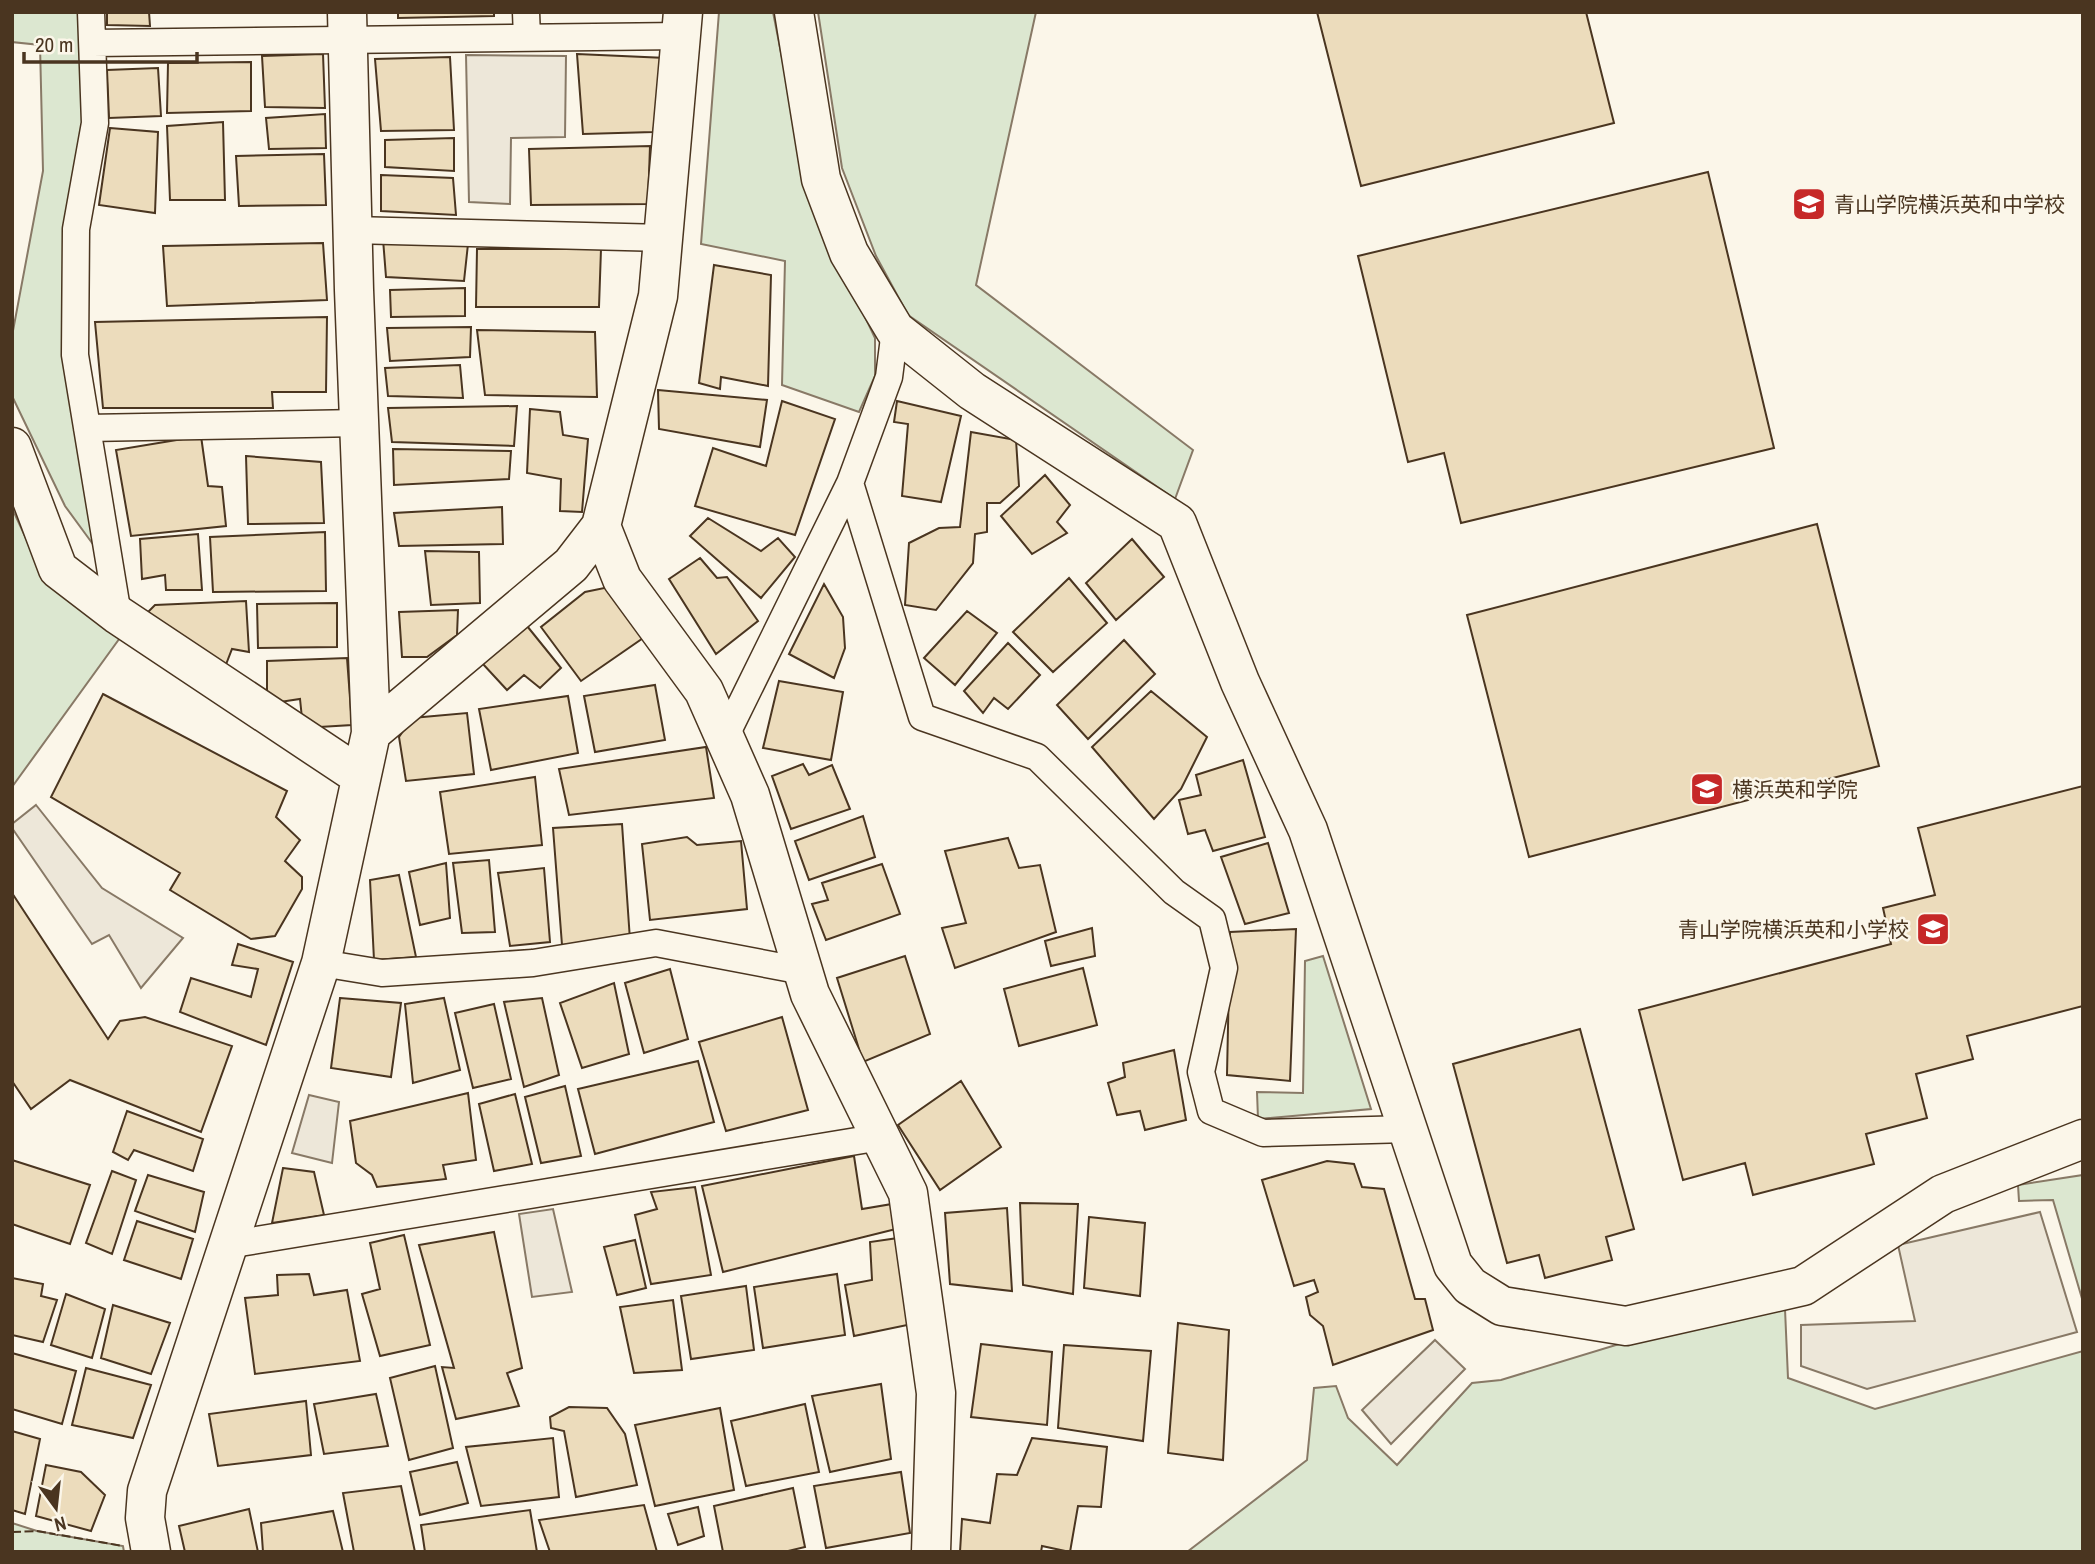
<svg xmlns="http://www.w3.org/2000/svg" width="2095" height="1564" font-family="'Archivo Narrow','Noto Sans JP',sans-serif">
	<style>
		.green { fill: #dce7d0; stroke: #887966; stroke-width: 2 }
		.parking { fill: #ede7d9; stroke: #887966; stroke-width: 2 }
		.building { fill: #ecdcbc; stroke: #4a3520; stroke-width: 2 }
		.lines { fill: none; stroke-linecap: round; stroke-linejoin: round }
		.lane-casing { stroke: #4a3520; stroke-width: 29 }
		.street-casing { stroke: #4a3520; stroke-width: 41 }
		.lane { stroke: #fbf6e9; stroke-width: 26 }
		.street { stroke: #fbf6e9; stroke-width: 38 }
		.fence { stroke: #4a3520; stroke-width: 2; stroke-dasharray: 9 3.5; stroke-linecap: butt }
		.labels { text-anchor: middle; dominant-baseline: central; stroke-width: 5; stroke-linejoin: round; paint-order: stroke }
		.poi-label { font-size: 21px; fill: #4a3520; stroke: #fbf6e9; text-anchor: start }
	</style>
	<rect width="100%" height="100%" fill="#fbf6e9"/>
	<path class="green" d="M12,12H79L86,125L66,229L62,318L95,547L65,506L12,396V336L43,171L40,45L12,42Z
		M719,12H773L810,200L875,338V376L859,412L782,385L785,261L701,244Z
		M818,12H1036L976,285L1193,450L1175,499L908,315L876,256L842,168Z
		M12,508L47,584L122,635L12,787Z
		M1323,956L1371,1109L1258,1119L1257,1092L1303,1093L1305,961Z
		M2083,1175V1302L2053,1200L2019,1201L2018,1185Z
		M1785,1309L1788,1378L1875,1409L2083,1351V1552H1187L1307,1460L1314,1388L1336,1386L1348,1418L1397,1465L1472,1383L1501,1380L1629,1341Z
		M12,1523L37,1531L123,1546L124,1552H12Z"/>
	<path class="parking" d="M466,55L566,56L565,137L511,138L510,204L469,202Z
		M36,805L102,888L183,938L141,988L109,935L92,944L12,828V824Z
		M309,1095L339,1102L332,1163L292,1153Z
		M553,1209L572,1292L532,1297L519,1214Z
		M2040,1212L2077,1332L1867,1389L1801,1366V1325L1915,1321L1898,1245Z
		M1435,1340L1465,1369L1391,1444L1362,1410Z"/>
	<path class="building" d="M107,12H149L150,26L107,25Z
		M398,12H494V16L398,18Z
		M1317,12H1586L1614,123L1361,186Z
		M323,54L325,108L265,107L262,56Z
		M577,54L666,58L653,132L583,134Z
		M450,57L454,130L381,131L375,59Z
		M251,62V111L167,113L168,63Z
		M158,68L161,116L109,118L107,70Z
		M325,114L326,148L269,149L266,118Z
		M223,122L225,200H170L167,126Z
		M110,128L158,132L155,213L99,205Z
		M454,138V171L385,167V140Z
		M650,146L648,204L531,205L529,149Z
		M324,154L326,205L239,206L236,156Z
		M1708,172L1774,448L1461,523L1444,453L1408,462L1358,256Z
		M381,175L453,178L456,215L381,211Z
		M383,239L468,244L464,281L386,277Z
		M323,243L327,300L167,306L163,246Z
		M477,249H601L599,307H476Z
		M714,265L771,275L768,386L721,377L720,389L699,383Z
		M465,288V316L391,317L390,290Z
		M327,317L326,392H272L273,408H103L95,322Z
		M471,327L470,357L390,361L387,328Z
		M477,330L595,332L597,397L485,395Z
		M460,365L463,398L388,396L385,368Z
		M658,390L767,400L760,447L659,429Z
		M782,401L835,419L795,535L695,506L713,448L766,466Z
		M897,401L961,416L941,502L902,496L908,424L894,422Z
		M517,406L514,446L392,442L388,408Z
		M530,409L560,412L563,435L588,439L582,512L560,511L561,479L527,473Z
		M971,432L1016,440L1019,486L1000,503H987V532L975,534L973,563L936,610L905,605L909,543L939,528L960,527Z
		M201,436L208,486L222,487L226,526L131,536L116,450Z
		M393,449L511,451L509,479L394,485Z
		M246,456L321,462L324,523L248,524Z
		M1045,475L1070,505L1057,522L1067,533L1032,554L1001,516Z
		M502,507L503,544L399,546L394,513Z
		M708,518L761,551L778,538L795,557L761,598L690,536Z
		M1817,524L1879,766L1529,857L1467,615Z
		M325,532L326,591L213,592L210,537Z
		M198,534L202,590H166L165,575L142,579L140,539Z
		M1132,539L1164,577L1116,620L1086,583Z
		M425,551L479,552L480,603L431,605Z
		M700,558L717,578L727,577L758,621L716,654L669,579Z
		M1069,578L1107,623L1053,672L1013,632Z
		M824,584L843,617L845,648L834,678L789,654Z
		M609,587L646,636L581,681L541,627L585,592Z
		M246,601L249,652L232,649L225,667L145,615L155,605Z
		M337,603V647L258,648L257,604Z
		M458,610L457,635L427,657H402L399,612Z
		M967,611L997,633L955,685L924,658Z
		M523,621L561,668L540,688L524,675L507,690L482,663Z
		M1124,640L1155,674L1088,739L1057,705Z
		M1008,643L1040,675L1008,709L994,698L983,713L964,691Z
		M347,658L352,725L303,728L300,699L280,702L267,692V661Z
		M779,681L843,692L831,760L763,748Z
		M655,685L665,740L595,752L584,696Z
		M1151,691L1207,737L1181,789L1154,819L1092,747Z
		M103,694L287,791L276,817L300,840L285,861L302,877V889L275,936L251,939L170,890L180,873L51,797Z
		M568,696L578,753L491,770L479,709Z
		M467,713L474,774L406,781L399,737L412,718Z
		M706,747L714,798L569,815L559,769Z
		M1243,760L1265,837L1213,851L1205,830L1188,834L1179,800L1201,795L1196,775Z
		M803,764L809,775L832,765L850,809L791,829L772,776Z
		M535,777L542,845L449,854L440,792Z
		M2083,786V1006L1967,1036L1973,1059L1916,1074L1927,1118L1866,1134L1874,1164L1753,1195L1745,1163L1683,1180L1639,1010L1891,944L1883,908L1935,895L1918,828Z
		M863,816L875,857L809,880L795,841Z
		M622,824L630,940L562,945L553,828Z
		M687,837L697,845L741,841L747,909L650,920L642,844Z
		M1008,838L1019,868L1040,865L1056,932L955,968L942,928L966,923L945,851Z
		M1268,843L1289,913L1245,924L1221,857Z
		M489,860L495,932L462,933L453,863Z
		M446,863L450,918L420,925L409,872Z
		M882,864L900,914L826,940L812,904L828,900L822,883Z
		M544,868L550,942L510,946L498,873Z
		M399,875L416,957L374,960L370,880Z
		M12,893L108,1039L120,1021L145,1017L232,1046L201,1132L70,1080L31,1109L12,1081Z
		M1092,928L1095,956L1051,966L1045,941Z
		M1296,929L1290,1081L1227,1075L1230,932Z
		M238,944L293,962L266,1045L180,1012L191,978L251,997L258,969L232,965Z
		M905,956L930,1034L863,1062L837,978Z
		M1083,968L1097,1025L1019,1046L1004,989Z
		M670,969L688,1039L644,1053L625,983Z
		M614,983L629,1054L582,1068L560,1003Z
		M340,998L401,1003L391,1077L331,1068Z
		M444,998L460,1070L413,1083L405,1004Z
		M542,998L559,1075L524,1087L504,1002Z
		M494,1004L511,1079L473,1088L455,1013Z
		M782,1017L808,1110L726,1131L699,1042Z
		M1580,1029L1634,1229L1606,1237L1612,1260L1545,1278L1539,1255L1507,1263L1453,1064Z
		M1174,1050L1186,1120L1145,1130L1140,1111L1117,1115L1108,1083L1125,1077L1123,1063Z
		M698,1061L714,1122L595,1154L578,1089Z
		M961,1081L1001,1147L940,1190L898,1125Z
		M565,1086L581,1156L541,1163L525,1097Z
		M468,1093L476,1160L443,1165L446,1179L377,1187L372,1175L356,1163L350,1121Z
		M515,1094L532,1164L494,1171L479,1104Z
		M127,1111L203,1139L193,1171L134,1150L128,1160L113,1152Z
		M854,1156L862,1209L898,1203L904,1227L723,1272L702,1186Z
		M12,1160L90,1185L70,1244L12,1224Z
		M1327,1161L1354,1164L1362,1187L1384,1189L1415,1299H1425L1433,1330L1333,1365L1323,1326L1310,1315L1306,1297L1318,1292L1314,1280L1294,1286L1262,1180Z
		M283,1168L314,1172L324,1215L272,1223Z
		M112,1171L136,1180L112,1254L86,1243Z
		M148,1175L204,1192L195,1232L135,1211Z
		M695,1187L711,1275L651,1284L635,1215L657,1209L651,1192Z
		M1020,1203L1078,1204L1073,1294L1023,1285Z
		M1007,1208L1012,1291L950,1284L945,1213Z
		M1089,1217L1145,1223L1140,1296L1084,1288Z
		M137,1221L193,1239L181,1279L124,1260Z
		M494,1232L522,1368L507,1373L519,1406L456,1419L442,1367L454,1368L419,1245Z
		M404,1235L430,1345L380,1356L362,1294L380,1289L370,1243Z
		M905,1237L917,1323L854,1336L845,1285L872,1280L870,1242Z
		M635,1240L646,1288L617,1295L604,1247Z
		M309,1274L314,1295L347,1290L360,1361L255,1374L245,1298L278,1295L277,1275Z
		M837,1274L845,1335L763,1348L754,1287Z
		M12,1278L43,1284L41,1296L57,1300L43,1342L12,1335Z
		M746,1286L754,1350L691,1359L681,1296Z
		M66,1294L105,1309L92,1358L51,1345Z
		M673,1300L682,1370L634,1373L620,1307Z
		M113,1305L170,1323L151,1374L101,1358Z
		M1178,1323L1229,1330L1223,1460L1168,1453Z
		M981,1344L1052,1352L1047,1425L971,1417Z
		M1064,1345L1151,1351L1143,1441L1058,1428Z
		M12,1353L76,1371L62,1424L12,1409Z
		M435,1366L453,1448L409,1460L390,1378Z
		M86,1368L151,1385L133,1438L72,1425Z
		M881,1384L891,1459L830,1472L812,1396Z
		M376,1394L388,1446L324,1454L314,1404Z
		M306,1401L311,1455L218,1466L209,1414Z
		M805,1404L819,1472L746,1486L731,1421Z
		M569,1407L607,1408L625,1434L637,1485L576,1497L564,1431L551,1428L550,1417Z
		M720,1408L734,1490L655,1506L635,1425Z
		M12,1431L40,1439L25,1514L12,1510Z
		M553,1438L559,1497L481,1506L466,1447Z
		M1032,1438L1107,1447L1101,1507L1078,1506L1070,1552L1042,1546L1041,1552H960L962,1519L990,1523L997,1474L1017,1475Z
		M457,1462L468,1503L420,1515L410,1472Z
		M46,1465L81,1472L105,1495L91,1531L36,1516Z
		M901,1472L910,1533L826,1548L814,1486Z
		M401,1486L415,1552H354L343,1493Z
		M793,1488L805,1547L784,1552H723L714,1506Z
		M644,1505L657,1552H550L539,1520Z
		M698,1507L704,1536L678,1545L668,1514Z
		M249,1509L258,1552H185L179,1526Z
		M530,1510L537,1552H425L421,1525Z
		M333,1511L343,1552H263L261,1523Z"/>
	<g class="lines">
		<g class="lane-casing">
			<path id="lane" d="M91,12L95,123L76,229L75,355L118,615
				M526,12L527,38
				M93,43L681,36
				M352,230L664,238
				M87,428L359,423
				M850,483L922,717L1037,757L1174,892L1212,919L1224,968L1201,1072L1211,1111L1263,1133L1408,1129
				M725,737L850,483L889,377L895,330
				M321,963L382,973L533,963L656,943L803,971
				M227,1245L881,1137"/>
		</g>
		<g class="street-casing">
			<path id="street" d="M683,12L658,296L601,526L622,579L704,691L750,795L810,994L908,1193L936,1393L931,1552
				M794,12L821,179L849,253L895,330L972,391L1177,523L1240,682L1308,830L1453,1265L1470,1286L1502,1306L1626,1326L1803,1286L1943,1194L2083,1139
				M12,447L58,569L118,615L360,776
				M371,733L571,565L601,526
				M151,1552L145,1518L147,1491L321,963L371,733L354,290L347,12"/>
		</g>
		<use href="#lane" class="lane"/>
		<use href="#street" class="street"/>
		<path class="fence" d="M12,1532L37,1531L123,1546"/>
	</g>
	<defs>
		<g id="school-square" transform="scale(1.75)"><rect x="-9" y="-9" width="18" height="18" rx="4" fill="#c62828" stroke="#fbf6e9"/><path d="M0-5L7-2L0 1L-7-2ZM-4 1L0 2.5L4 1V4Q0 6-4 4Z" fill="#fff"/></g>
	</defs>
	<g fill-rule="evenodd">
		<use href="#school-square" x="1809" y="204"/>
		<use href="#school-square" x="1707" y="789"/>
		<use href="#school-square" x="1933" y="929"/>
	</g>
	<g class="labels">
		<g class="poi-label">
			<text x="1834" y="204">青山学院横浜英和中学校</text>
			<text x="1732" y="789">横浜英和学院</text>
			<text x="1909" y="929" text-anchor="end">青山学院横浜英和小学校</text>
		</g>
	</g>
	<rect width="2095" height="1564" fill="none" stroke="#4a3520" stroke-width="28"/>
	<g transform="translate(56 1508) rotate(165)" stroke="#fbf6e9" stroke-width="5" paint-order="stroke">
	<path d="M0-5L12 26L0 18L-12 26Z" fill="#4a3520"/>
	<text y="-10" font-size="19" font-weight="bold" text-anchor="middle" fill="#4a3520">N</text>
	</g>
	<path d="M24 52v10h173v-10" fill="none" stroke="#4a3520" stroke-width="3.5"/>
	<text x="35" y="52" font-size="21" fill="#4a3520" stroke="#fbf6e9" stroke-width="5" paint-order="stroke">20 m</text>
</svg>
